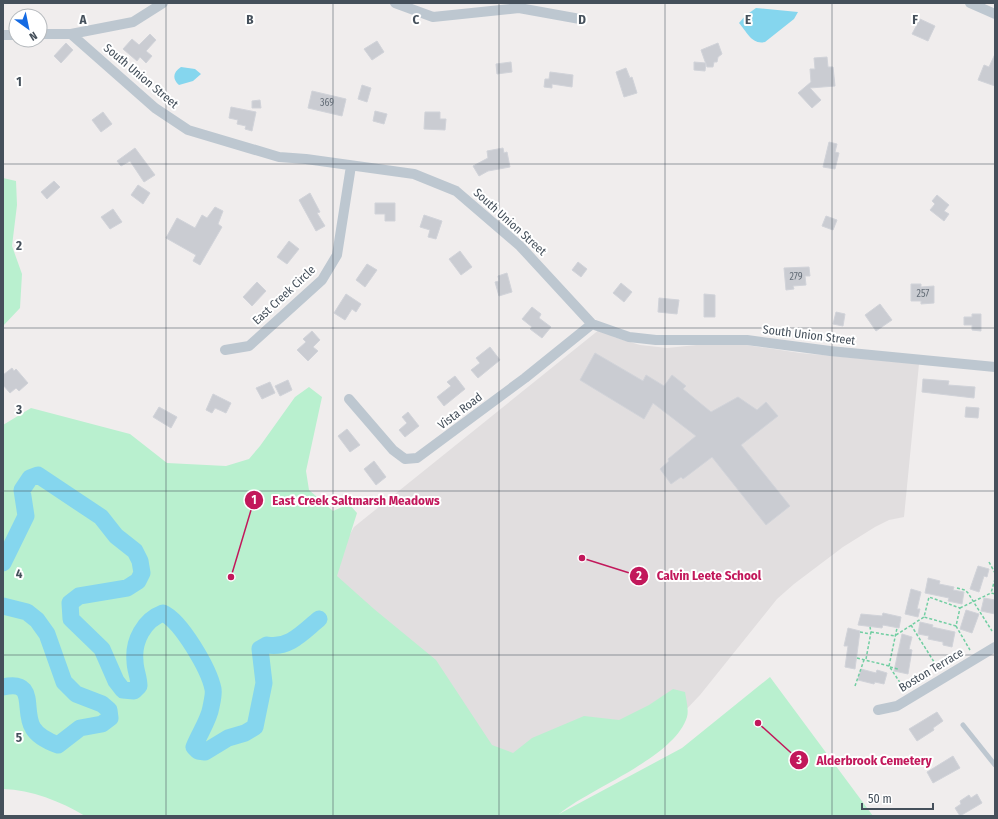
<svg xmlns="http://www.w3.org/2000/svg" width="998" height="819" font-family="'Fira Sans Condensed',sans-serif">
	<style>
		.education { fill: #e1dedf }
		.green { fill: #b9f0cf }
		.water { fill: #85d6ee }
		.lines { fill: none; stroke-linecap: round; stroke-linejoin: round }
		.river { stroke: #85d6ee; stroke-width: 17 }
		.building { fill: #caccd2; stroke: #d1d3d9 }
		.path { stroke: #71cea2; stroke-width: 1.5; stroke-dasharray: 3 2; stroke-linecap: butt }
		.service { stroke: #bdc7d0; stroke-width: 5 }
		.minor { stroke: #bdc7d0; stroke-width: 10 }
		.grid { fill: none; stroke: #45505b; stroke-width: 1; stroke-opacity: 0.55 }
		.labels { text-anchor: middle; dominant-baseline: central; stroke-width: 4; stroke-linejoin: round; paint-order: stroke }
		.number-label { font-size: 10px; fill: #666f79 }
		.street-label { font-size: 12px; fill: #45505b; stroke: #fff }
		.grid-label { font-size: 13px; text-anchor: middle; font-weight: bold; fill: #45505b; stroke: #fff; stroke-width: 4; stroke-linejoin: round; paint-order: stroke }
		.leader { fill: none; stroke: #c2185b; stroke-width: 1.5 }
		.callout-dot { fill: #c2185b; stroke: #fff; stroke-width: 1.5 }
		.mark-label { font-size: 12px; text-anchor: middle; font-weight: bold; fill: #fff }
		.callout-label { font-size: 13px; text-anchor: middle; font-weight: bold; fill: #c2185b; stroke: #fff; stroke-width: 4; stroke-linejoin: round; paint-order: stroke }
	</style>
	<rect width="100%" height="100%" fill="#f0eded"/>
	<path class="education" d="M600,329L614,337L640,345L667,348L726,342L800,353L919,364L904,517L889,520L875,527L843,547L794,584L777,599L700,695L679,717L506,766L326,578L354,527Z"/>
	<path class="green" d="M3,178L16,181L17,205L12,246L22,274L20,308L3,326Z
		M309,387L322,397L306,471L309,490L333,511L349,504L357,513L337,576L374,609L436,660L492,745L513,753L532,738L584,716L619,720L649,705L673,689L685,692C686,699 689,710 687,717C674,758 592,787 559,814L682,748L770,677L873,816H85C60,801 32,790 3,789V425L31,408L130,434L167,463L226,466L249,459L260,446L295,397Z"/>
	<path class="water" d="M756,8L798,12L794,19L765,42C752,45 747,32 739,23L745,16Z
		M181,67L195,69L201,74L193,81L179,85C172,79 173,72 181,67Z"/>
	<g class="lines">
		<path class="river" d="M3,563L26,516L22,490L30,478L38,475L101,517L116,536L135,551L140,561L142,573L138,581L127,588L79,596L70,603L71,619L102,649L116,681L123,690L134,691L139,686C139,677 135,670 135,661C133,641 144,620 163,613C181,621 209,669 213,689C214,694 212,702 211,707C209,720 199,734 194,747L198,751L205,752L228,738L245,733L255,727L264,683L260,649L267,645C289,649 303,632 319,619
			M3,606L27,612L37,620L47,634L64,682L76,694L102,704L109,710L110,718L102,724L80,728L58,745C50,742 38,737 33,728C22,711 38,679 3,687"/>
	</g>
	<path class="building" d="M920,19L935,26L928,41L912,34Z
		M150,34L156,40L146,51L152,56L146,63L140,57L137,61L123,49L132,39L139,45Z
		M377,41L384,52L372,60L364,49Z
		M66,43L73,50L61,63L54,56Z
		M718,43L722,54L718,57L717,62H714L713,67H707L701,50Z
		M995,54V86L978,80L984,65L989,67Z
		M827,57L828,67H833L835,86L810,88L821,100L812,108L798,93L811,82L810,69H815L814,58Z
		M511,62L512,72L497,74L496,64Z
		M694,62L706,63L705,71L694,70Z
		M626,68L630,78L632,77L637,93L624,97L616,72Z
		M550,72L573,75L572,87L552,84V88L544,87L545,79H549Z
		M362,85L371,88L367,102L358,99Z
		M312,91L346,99L342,116L308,108Z
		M260,100L261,108H252V101Z
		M231,107L256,112L252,131L245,129L246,126L237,124L238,120L229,118Z
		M375,111L387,114L384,124L373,121Z
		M103,112L112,124L101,132L92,120Z
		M425,112H440V119H446L445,130L424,129Z
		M829,142L837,144L835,152L839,153L835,169L823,167Z
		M135,148L155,175L144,182L130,161L121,166L117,161Z
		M503,148L504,153L507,152L510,167L488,171L479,176L473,166L488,158L487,151Z
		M54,181L60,187L47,199L41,192Z
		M138,185L150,193L143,204L131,195Z
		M310,193L320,212L317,213L325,226L316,231L299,200Z
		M937,195L949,205L944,211L949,214L944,221L930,210L935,204L932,201Z
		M375,203H395V221H385V214H375Z
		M215,207L223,211L218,224L222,227L200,265L193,261L196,255L166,238L177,218L195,228L202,215L207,218Z
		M113,209L122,222L110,229L101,217Z
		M424,215L442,221L436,239L428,237L430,230L420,227Z
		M826,216L837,220L833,230L822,226Z
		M289,241L299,249L287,264L277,257Z
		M460,251L472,267L461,275L449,259Z
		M578,262L587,269L581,277L572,270Z
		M367,264L377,270L365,287L356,280Z
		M809,267L810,276H805L806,285L793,286L794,289L786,290L784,268Z
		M507,273L512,292L499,296L495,282L499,281L498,276Z
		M257,282L266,291L252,306L243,297Z
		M621,283L632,292L624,302L613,293Z
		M911,284H921V287L934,286V303L921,304V301H911Z
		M346,294L361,304L356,312L352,309L345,320L334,313Z
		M704,294L715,295V317H704Z
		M659,298L679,300L677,314L658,312Z
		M880,304L892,320L876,331L865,315Z
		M532,307L541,314L539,318L551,327L542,338L530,329L532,327L522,319Z
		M836,312L845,314L843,326L833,324Z
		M972,314H981V331L972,330V325H964V317H972Z
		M312,331L320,340L313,347L318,351L308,361L297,350L306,342L303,339Z
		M490,347L500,360L478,378L471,370L480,363L476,358Z
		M595,353L643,381L646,375L664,386L672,375L686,386L683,389L711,412L738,397L757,410L766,402L778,416L741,445L790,506L766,525L712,457L683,479L681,477L671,484L660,469L669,461L668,459L696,436L653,403L644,419L580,380Z
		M12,368L14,371L16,369L28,383L19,391L16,388L10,393L3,385V375Z
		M455,376L465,389L444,406L437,397L451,386L447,382Z
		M923,379L949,381L948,385L975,387L974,398L922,392Z
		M288,380L292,390L280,396L275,386Z
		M270,382L275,393L262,399L256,388Z
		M213,394L231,403L226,413L215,408L212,413L206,410Z
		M159,407L177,417L171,428L153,417Z
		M966,407L979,408L978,418L965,417Z
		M408,412L419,426L405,437L399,430L407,423L402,417Z
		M347,429L360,445L350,452L338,436Z
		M374,461L386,477L376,485L364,469Z
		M978,566L989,569L987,577L984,576L979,592L970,589Z
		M928,578L940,581L939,584L954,587L953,590L964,592L962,604L948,601L949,598L925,593Z
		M911,589L921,592L917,609H920L918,617L905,614Z
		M984,598L995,600V614L981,611Z
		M966,610L979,614L972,633L960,629Z
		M883,613L901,617L899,628L883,625L882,628L858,625L861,614L882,616Z
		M920,622L933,625L932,627L955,632L952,647L943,645V642L928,639L929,636L918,634Z
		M848,628L860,631L855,669L845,667L848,646H844Z
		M902,634L912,637L909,649L912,650L908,674L894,671Z
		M861,669L876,673L877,670L887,673L884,684L875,682L874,684L858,680Z
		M937,712L943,721L933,728L934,730L917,741L909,729Z
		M798,754L804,764L795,770L789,760Z
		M953,756L960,768L933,783L927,772Z
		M977,794L982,803L960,816L955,808L961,804L960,801L969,795L971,798Z"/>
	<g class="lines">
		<path class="path" d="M989,562L995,573
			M995,579L991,593L995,594
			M957,588L965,590L968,593L992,631
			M960,608L991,593
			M911,625L939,670
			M956,626L970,650
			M860,632L871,634
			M871,632L895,636
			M896,635L924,617L929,597L960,608L956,626L924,617
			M857,658L889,666L901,684
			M866,659L871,632L870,627
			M889,666L897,628
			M890,667L898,669
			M855,686L864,660"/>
		<path class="service" d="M963,725L995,765"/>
		<path class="minor" d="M395,3L433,17L519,8L580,19
			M970,3L995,14
			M40,34H71L133,22L163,3
			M71,34L155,108L188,130L279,157L306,159L414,174L456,191L520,246L592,324L629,337L656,340H747L830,351L995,367
			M3,35H16
			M225,350L249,346L322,280L337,255L351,166
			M349,399L393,450L405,459L417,458L525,378L592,324
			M878,710L897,706L995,647"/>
	</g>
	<path class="grid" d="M166,3V816M333,3V816M499,3V816M665,3V816M832,3V816M3,164H995M3,328H995M3,491H995M3,655H995"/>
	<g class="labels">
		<g class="number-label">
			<text x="327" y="103">369</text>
			<text x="796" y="277">279</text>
			<text x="923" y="294">257</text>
		</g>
		<g class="street-label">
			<text transform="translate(141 76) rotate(40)">South Union Street</text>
			<text transform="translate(510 222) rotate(42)">South Union Street</text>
			<text transform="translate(284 295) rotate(-43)">East Creek Circle</text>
			<text transform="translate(809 335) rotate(7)">South Union Street</text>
			<text transform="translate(460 411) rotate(-37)">Vista Road</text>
			<text transform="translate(931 670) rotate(-31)">Boston Terrace</text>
		</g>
	</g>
	<g class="grid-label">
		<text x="83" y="24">A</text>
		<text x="250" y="24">B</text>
		<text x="416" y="24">C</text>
		<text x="582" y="24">D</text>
		<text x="748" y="24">E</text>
		<text x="915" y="24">F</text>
		<text x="19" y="86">1</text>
		<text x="19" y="250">2</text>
		<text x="19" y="414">3</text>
		<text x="19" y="578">4</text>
		<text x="19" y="742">5</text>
	</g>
	<path class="leader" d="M231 577L254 500M582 558L639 576M758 723L799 760"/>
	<g class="callout-dot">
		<circle cx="231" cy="577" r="4"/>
		<circle cx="582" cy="558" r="4"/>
		<circle cx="758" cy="723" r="4"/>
		<circle cx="254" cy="500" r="10"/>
		<circle cx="639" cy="576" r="10"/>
		<circle cx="799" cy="760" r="10"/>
	</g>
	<g class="mark-label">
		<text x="254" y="504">1</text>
		<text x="639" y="580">2</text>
		<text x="799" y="764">3</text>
	</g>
	<g class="callout-label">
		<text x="356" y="505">East Creek Saltmarsh Meadows</text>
		<text x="709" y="580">Calvin Leete School</text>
		<text x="874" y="765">Alderbrook Cemetery</text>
	</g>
	<rect width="998" height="819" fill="none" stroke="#45505b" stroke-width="8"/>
	<g transform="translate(28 28) rotate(147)"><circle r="19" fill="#ffffff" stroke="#b5b9bd"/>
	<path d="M0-3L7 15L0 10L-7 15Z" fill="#146ae3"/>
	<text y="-6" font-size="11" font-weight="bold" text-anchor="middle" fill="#45505b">N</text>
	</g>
	<path d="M862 803v6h71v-6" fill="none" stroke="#45505b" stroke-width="2"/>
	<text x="868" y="803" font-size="12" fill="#45505b" stroke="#ffffff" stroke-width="3" paint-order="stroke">50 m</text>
</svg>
